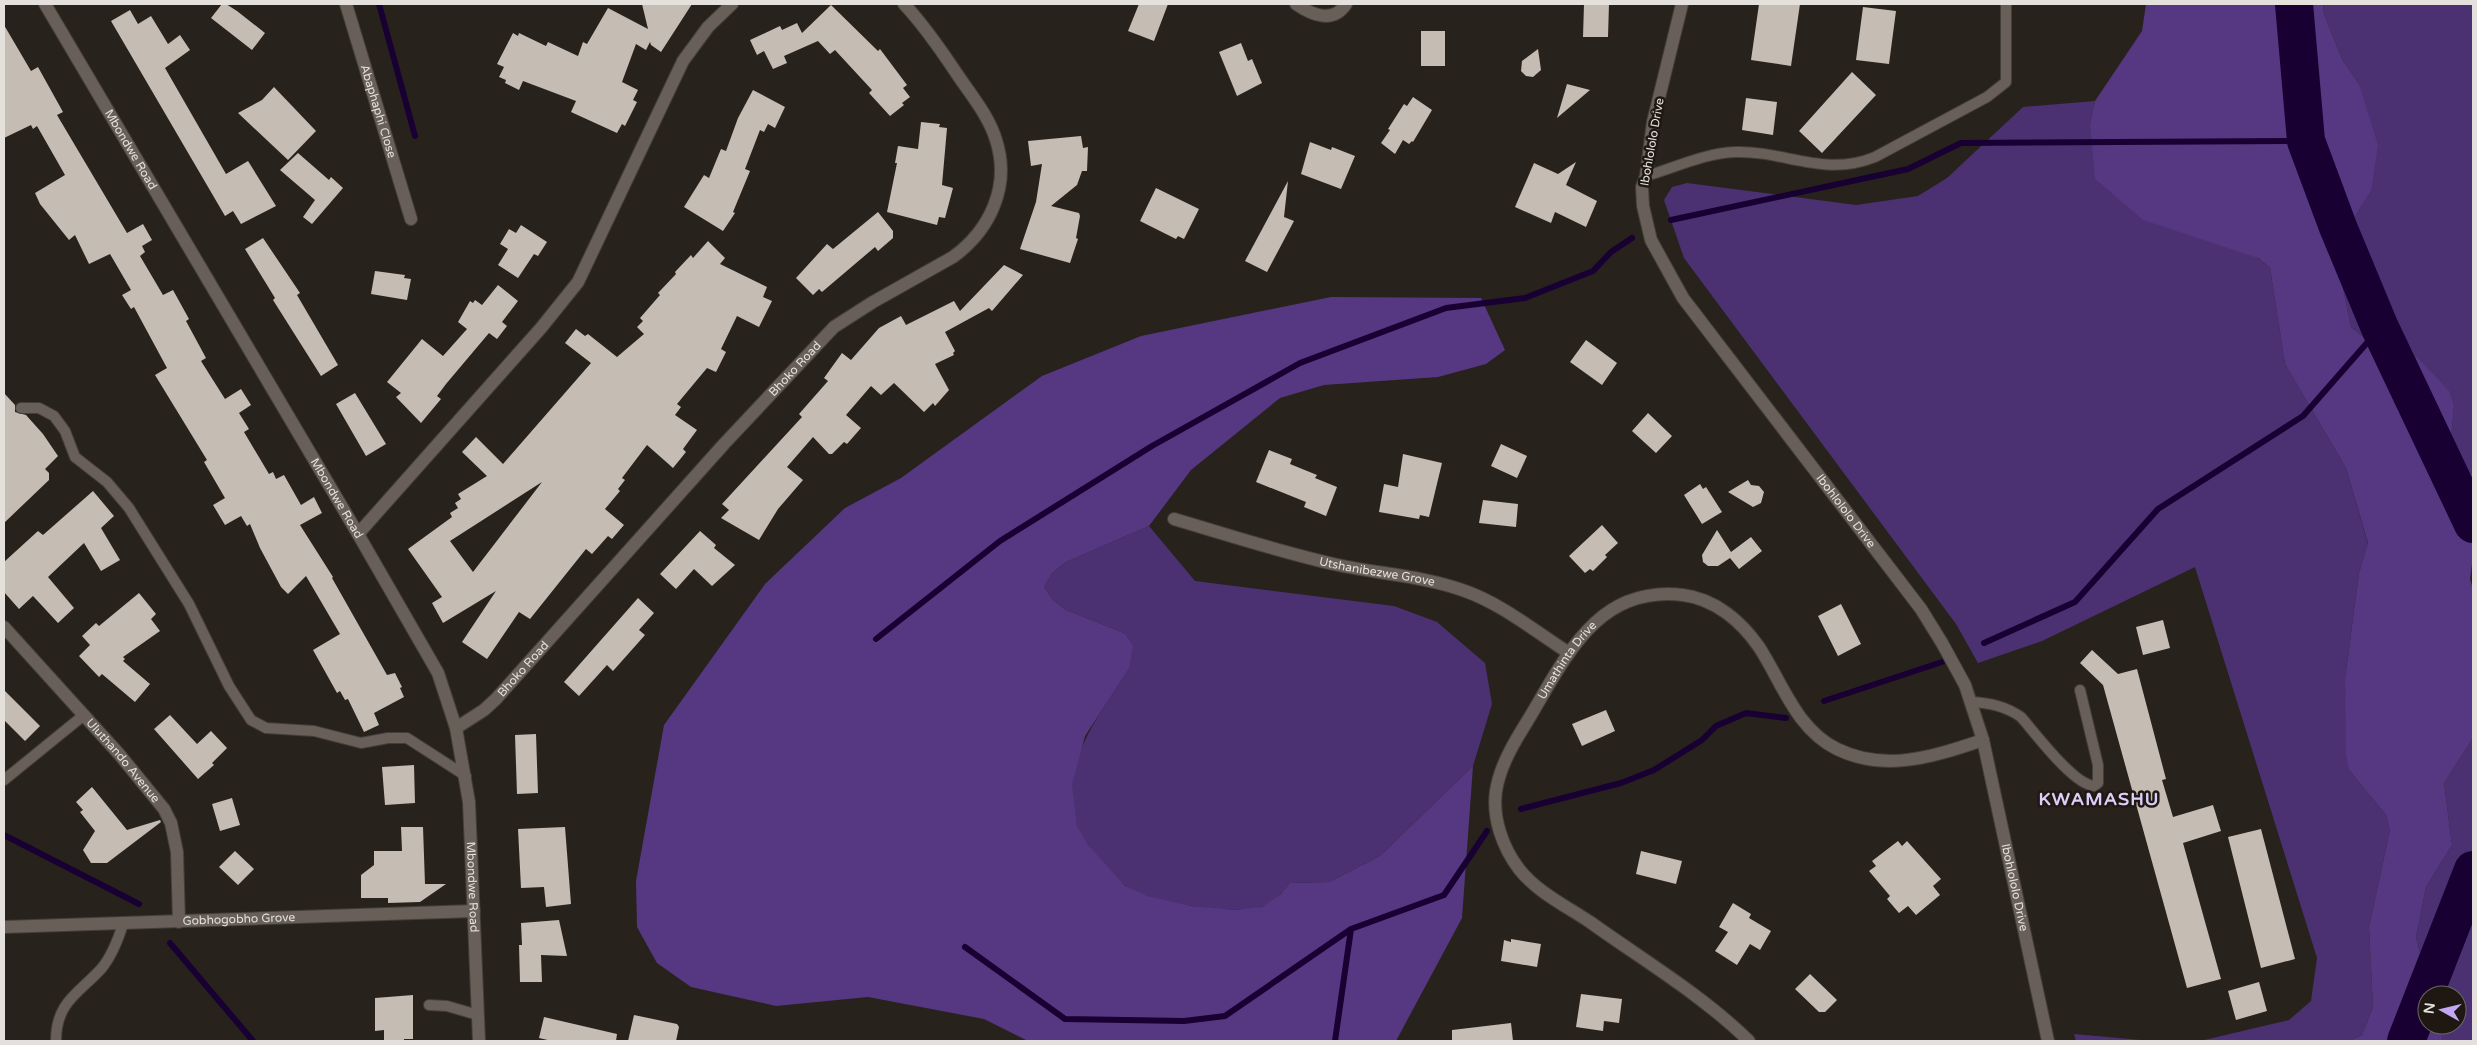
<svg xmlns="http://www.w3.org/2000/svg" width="2477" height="1045" font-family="'Varela Round',sans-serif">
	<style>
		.green { fill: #4b3171 }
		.forest { fill: #563781 }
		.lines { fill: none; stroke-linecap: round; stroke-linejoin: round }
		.stream { stroke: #180033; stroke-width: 6 }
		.river { stroke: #180033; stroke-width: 38 }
		.building { fill: #c5bcb4; fill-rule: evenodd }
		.lane-casing { stroke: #443e39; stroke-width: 12 }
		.street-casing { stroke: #443e39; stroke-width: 14 }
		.secondary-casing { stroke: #443e39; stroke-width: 14 }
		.lane { stroke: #675f58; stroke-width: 10 }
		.street { stroke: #675f58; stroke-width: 12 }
		.secondary { stroke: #675f58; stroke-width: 12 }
		.labels { text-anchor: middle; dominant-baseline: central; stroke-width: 5; stroke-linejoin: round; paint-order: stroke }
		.street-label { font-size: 12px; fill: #e4e0dc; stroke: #1f1812 }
		.district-label { font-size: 18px; font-weight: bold; letter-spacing: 1px; fill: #dbcef8; stroke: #1f1812 }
	</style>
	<rect width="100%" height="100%" fill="#28221c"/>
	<path class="green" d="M2323,4H2473V474L2460,466L2451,439L2454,406L2417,357L2381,351L2351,327L2335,249L2371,191L2359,84L2342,59L2324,14Z
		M2095,101L2090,123L2270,268L2285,364L2346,468L2368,544L2359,573L2345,679L2349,770L2386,815L2390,830L2369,927L2373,1007L2362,1035L2349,1041H2200L2289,1020L2311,1001L2317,958L2195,567L2042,641L1978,663L1956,624L1684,258L1664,200L1672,187L1687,183L1856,205L1918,196L1947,178L2023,107Z
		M1149,526L1195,581L1394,606L1437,622L1485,663L1492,704L1473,766L1380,856L1329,882L1290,883C1283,892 1273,904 1261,907C1235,916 1145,902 1124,885C1112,876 1082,840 1077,826C1074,815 1071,795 1072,784C1076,742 1107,704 1129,669L1124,633L1066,610L1053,600L1044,587L1052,573L1066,562Z
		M2473,738V1041H2443L2439,1025H2457V995H2431L2416,937L2426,887L2452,845L2444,783Z
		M2074,1034L2152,1041H2076Z"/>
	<path class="forest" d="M2146,4H2323L2324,14L2342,59L2359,84L2378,145L2371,191L2335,249L2351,327L2381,351L2417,357L2449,391L2454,406L2451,439L2460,466L2473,474V557L2470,579L2473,589V738L2444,783L2452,845L2426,887L2416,937L2431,995H2427V1025H2439L2443,1041H2349L2362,1035L2373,1007L2369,927L2390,830L2386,815L2349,770L2346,754L2345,679L2359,573L2368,543L2346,468L2285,364L2270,268L2258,258L2143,220L2095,179L2090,123L2095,101L2142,31Z
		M1331,297L1481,298L1505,350L1486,364L1438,377L1324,385L1280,398L1191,470L1149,526L1066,562L1052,573L1044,587L1053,600L1066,610L1124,633L1133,646L1129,669L1085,736L1072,785L1077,826L1089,846L1125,886L1148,896L1191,906L1235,910L1262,907L1280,895L1290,883L1329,882L1380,856L1473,766L1462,918L1396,1041H1028L984,1019L868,997L776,1006L691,987L657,963L637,927L636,881L664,725L765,584L845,508L901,478L1042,376L1141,336Z"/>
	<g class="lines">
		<path class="stream" d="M379,4L415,136
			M1671,220L1908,169L1961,143L2306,141
			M876,639L1000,541L1152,446L1300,363L1446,308L1525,298L1593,271L1611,252L1632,238
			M1984,643L2075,602L2158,509L2303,416L2380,328
			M1824,701L1942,662
			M1521,809L1621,783L1654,770L1702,740L1716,726L1746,713L1786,718
			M4,835L139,904
			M170,943L253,1041
			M965,947L1065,1019L1184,1021L1225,1016L1351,929L1444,895L1487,831
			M1335,1041L1351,929"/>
		<path class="river" d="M2294,4L2306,141L2338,227L2380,328L2473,524
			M2406,1041L2473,870"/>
	</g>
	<path class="building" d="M222,4H226L237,11L265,33L252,50L211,18Z
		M642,4H692L661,52L651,45L650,42L646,50L636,44L622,82L638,90L633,100L637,102L625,126L622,124L617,133L571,112L576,101L523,81L519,90L505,83L506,80L499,77L504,67L497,64L513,33L518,36L519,33L546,46L548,42L578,56L583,42L587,44L608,8L648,29Z
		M1139,4H1168L1154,41L1128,31Z
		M1584,4H1609L1608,37H1583Z
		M1759,4H1800L1791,66L1751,60Z
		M831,5L878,51L880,49L907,85L903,88L910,97L902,103L904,105L890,116L869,93L872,90L835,50L830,54L818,41L784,56L787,63L773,69L764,51L757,55L750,40L780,26L782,30L797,23L802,33Z
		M1863,7L1896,11L1889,64L1856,60Z
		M130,10L138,24L151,16L168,44L180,35L190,50L165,68L226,174L248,161L276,206L241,224L233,211L225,216L111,21Z
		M4,25L31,71L38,67L63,112L57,115L127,233L143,224L152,240L142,246L145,252L140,256L163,295L173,290L189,319L186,321L206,358L201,361L225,399L241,389L251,405L239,413L249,429L244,432L269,474L273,472L276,479L284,475L301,505L314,497L322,513L300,525L333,577L332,578L387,675L395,673L402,687L400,688L404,697L374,713L379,725L364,732L348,699L345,700L340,691L337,693L313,650L340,634L306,576L288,594L281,587L260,548L250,524L247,526L241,516L225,525L213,505L225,498L204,462L207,460L155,375L167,368L134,307L131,309L122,295L131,290L110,254L89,264L75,235L69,240L40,204L35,193L65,175L37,126L33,129L31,125L4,138Z
		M1421,31H1445V66H1421Z
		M1241,43L1248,61L1252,59L1262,83L1237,96L1219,52Z
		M1538,49L1541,70L1533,77L1526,76L1521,71L1522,61Z
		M1852,72L1876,95L1822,153L1799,131Z
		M1567,84L1590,90L1557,118Z
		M274,87L316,131L288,160L238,113L262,100Z
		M753,90L785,107L775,128L768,124L764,132L760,130L745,169L750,171L733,212L735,213L723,231L684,207L704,175L709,178L721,149L726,151L738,118Z
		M1413,97L1432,110L1413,142L1412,141L1409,144L1403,140L1395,154L1381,143L1390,130L1388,129L1404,104L1407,106Z
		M1746,98L1777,102L1773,135L1742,130Z
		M921,122L940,124L939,127L947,128L942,185L953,188L945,218L939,217L937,225L887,212L897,163H895L898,146L918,149Z
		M1081,136L1083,148L1088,147L1087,171H1082L1077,185L1051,206L1079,213L1080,216L1076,238L1078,239L1070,263L1020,249L1036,202L1042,164L1031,166L1028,141Z
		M1310,142L1331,150L1332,147L1355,156L1341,189L1301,174Z
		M298,153L329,180L331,177L343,188L312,224L303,217L315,200L280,170Z
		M1576,162L1566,185L1597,201L1586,227L1555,212L1551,223L1515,207L1534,163L1558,174Z
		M1288,181L1284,217L1294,221L1267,272L1245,261Z
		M1156,188L1199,209L1184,239L1178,236L1176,239L1140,221Z
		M878,212L893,231V238L878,251L875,247L822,292L819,289L813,295L796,278L827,244L833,249Z
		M521,225L547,242L538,256L534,254L518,278L498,265L508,249L500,244L509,229L516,233Z
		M263,238L300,293L297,295L338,365L321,376L273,300L275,298L245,249Z
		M708,241L725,258L720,264L767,287L763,297L772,301L759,327L737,316L721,349L726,352L716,372L707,368L677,404L681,407L675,415L697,430L683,449L686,452L673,468L647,445L622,478L625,480L618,489L620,491L605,509L624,525L612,539L608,536L592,554L586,549L530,619L519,612L487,659L462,642L496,591L443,623L432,603L442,597L408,549L452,517L450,513L458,508L455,503L461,499L458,494L487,476L462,452L476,437L503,464L591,363L565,343L576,329L585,336L588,334L617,357L644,334L637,327L643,321L640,318L660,295L658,293L676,274L675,272L691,255L693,258ZM542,482L473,572L450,541Z
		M1004,265L1023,275L992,311L989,308L945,332L955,351L953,353L954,355L935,364L949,390L935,406L933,403L924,412L894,383L881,395L871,386L846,415L861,428L847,444L844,442L832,454H829L813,437L787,467L803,480L778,509L759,540L721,518L729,510L722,504L802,417L799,414L828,381L824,378L842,353L851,360L879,328L901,316L906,325L954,301L960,311Z
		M375,271L405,275L404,278L411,279L407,300L371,294Z
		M498,285L518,301L502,322L507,326L497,339L489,333L446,384L437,396L441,399L421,423L396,397L401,393L387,382L422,339L443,356L467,329L458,322L470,301L473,303L475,300L482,305Z
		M1586,340L1617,363L1602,385L1570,362Z
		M4,393L15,405V412L26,415L43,434L58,456L45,469L49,473V480L4,523Z
		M355,393L386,444L366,456L336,404Z
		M1648,413L1672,436L1656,453L1632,431Z
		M1501,444L1527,456L1517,478L1491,466Z
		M1269,450L1292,459L1290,464L1317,475L1315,478L1337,487L1326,516L1304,507L1306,502L1256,482Z
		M1403,454L1442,463L1429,517L1420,515L1419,519L1379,512L1384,484L1398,487Z
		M1748,480L1751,485L1759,486L1764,492L1761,503L1753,507L1728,492Z
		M1700,484L1703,489L1706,487L1722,512L1702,524L1684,495Z
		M93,491L114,516L101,528L120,560L101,571L84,543L48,577L74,608L58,623L33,596L19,609L4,592V562L38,531L43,535Z
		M1483,500L1518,504L1516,527L1479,523Z
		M1602,525L1618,543L1605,555L1607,557L1593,571L1590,569L1585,573L1569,556Z
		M1717,530L1731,552L1751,537L1762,551L1739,569L1730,558L1718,566H1708L1703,562L1702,555Z
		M700,531L716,545L714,548L735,565L712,586L694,569L676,589L660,574Z
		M139,593L156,614L151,619L160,631L123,657L125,659L123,661L150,684L135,702L102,674L99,677L79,656L90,645L82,636L96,623L99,626Z
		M638,598L654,613L639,630L645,635L613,671L607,665L579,696L564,682Z
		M1841,604L1861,644L1838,656L1818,616Z
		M2163,620L2170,648L2143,655L2136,627Z
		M2092,650L2118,674L2137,669L2166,779L2162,780L2173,817L2213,805L2221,831L2183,843L2221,979L2187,988L2103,685L2080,663Z
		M4,690L40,726L25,741L4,720Z
		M1606,710L1615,731L1582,746L1572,724Z
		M170,715L197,744L211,731L227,748L212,763L214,765L198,779L154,729Z
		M536,734L538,793L517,794L515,735Z
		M414,765L415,803L385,805L382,767Z
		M92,787L127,830L160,820L161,822L107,863H91L83,850L95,831L80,812L83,810L76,802Z
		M232,798L240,825L220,831L212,804Z
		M401,827H423L425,884H446L420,902L388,903V898H361V875L374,865V851H402Z
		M565,827L571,904L546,907L544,887L521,888L518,829Z
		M2261,829L2295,959L2261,968L2228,837Z
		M1898,841L1902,846L1907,841L1941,879L1933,886L1940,895L1916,915L1908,906L1899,913L1887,899L1890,896L1869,871L1876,866L1872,861Z
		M235,851L254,869L238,885L219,867Z
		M1641,851L1682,861L1676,884L1636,874Z
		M1733,903L1751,914L1749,918L1771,931L1760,950L1750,944L1737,965L1715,951L1728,932L1719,927Z
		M559,920L567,956L541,955L542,982H520L519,945H522L521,923Z
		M1511,939L1541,944L1537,967L1501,961L1504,940L1511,942Z
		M1810,974L1837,1000L1825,1012H1819L1795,989Z
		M2259,982L2267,1011L2236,1020L2228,991Z
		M1581,994L1622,999L1619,1023L1604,1021L1603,1031L1576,1027Z
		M413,995V1039H404V1041H384V1030L375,1031V998Z
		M634,1015L677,1024L679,1027L676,1041H628Z
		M544,1017L617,1034L616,1041H552L539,1038Z
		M1511,1023L1513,1041H1452V1030Z"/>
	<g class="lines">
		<g class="lane-casing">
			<path id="lane" d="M1646,176C1674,168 1705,153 1735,152C1783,150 1824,178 1875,157L1987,97L2006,82V4
				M21,408H39L54,416L65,431L75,457L107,482L129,508L189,604L229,686L251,720L266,728L314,731L361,743L388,738H407L466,776
				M1971,702C1990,703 2005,706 2021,717C2036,734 2073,784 2094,786L2098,783V765L2080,690
				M4,780L84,715
				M429,1005L447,1006L478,1015
				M56,1041C56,1002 78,994 101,969C112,956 118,940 123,924"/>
		</g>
		<g class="street-casing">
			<g id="street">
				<path id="s1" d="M346,4L411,219"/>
				<path d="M1296,4C1312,15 1333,24 1346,4"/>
				<path id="s2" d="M1682,4L1653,122L1646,176L1642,187L1643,206L1651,240L1683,298L1921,609L1942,643L1965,685L1983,740L2048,1041"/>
				<path id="s3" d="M1174,519C1228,535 1283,553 1338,565C1380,574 1424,576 1465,591C1502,604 1536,632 1569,653"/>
				<path d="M358,534L541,328L578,282L683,61L708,27L732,4"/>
				<path id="s4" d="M4,627L119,754L164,809L171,823L177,852L179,922"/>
				<path id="s5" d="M456,728L484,710L496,699L724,444L834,327L873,302L953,257C990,230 1011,186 996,140C989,116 971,95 957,74C941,50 924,25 904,4"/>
				<path id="s6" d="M4,927L474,911"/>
				<path id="s7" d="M1749,1041C1702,995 1643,960 1590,922C1566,906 1537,892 1519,869C1503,848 1492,818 1496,791C1500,765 1515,741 1528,720C1566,657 1597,585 1683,595C1715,599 1741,621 1759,647C1782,682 1796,729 1837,749C1886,773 1935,756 1983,740"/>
			</g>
		</g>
		<g class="secondary-casing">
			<g id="secondary">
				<path id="s8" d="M45,4L358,534L438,673L456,728L469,802L479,1041"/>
			</g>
		</g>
		<use href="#lane" class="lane"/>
		<use href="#street" class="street"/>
		<use href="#secondary" class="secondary"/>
	</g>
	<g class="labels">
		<g class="street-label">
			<text stroke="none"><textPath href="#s1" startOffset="112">Abaphaphi Close</textPath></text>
			<text transform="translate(1652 142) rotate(-80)">Ibohlololo Drive</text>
			<text stroke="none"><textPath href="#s8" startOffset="169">Mbondwe Road</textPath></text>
			<text stroke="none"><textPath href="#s5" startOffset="495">Bhoko Road</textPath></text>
			<text stroke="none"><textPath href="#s8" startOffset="574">Mbondwe Road</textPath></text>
			<text stroke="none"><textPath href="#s2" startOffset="576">Ibohlololo Drive</textPath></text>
			<text stroke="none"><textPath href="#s3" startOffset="210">Utshanibezwe Grove</textPath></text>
			<text stroke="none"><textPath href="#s7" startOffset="521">Umathinta Drive</textPath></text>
			<text stroke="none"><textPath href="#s5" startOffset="90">Bhoko Road</textPath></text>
			<text stroke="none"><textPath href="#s4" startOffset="179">Uluthando Avenue</textPath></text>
			<text stroke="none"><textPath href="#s8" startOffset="994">Mbondwe Road</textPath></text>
			<text stroke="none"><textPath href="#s2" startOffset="996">Ibohlololo Drive</textPath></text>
			<text stroke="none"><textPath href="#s6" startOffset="235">Gobhogobho Grove</textPath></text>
		</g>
		<g class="district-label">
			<text x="2099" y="799">KWAMASHU</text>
		</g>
	</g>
	<rect width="2477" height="1045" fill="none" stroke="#e4e0dc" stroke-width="10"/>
	<g transform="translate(2442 1010) rotate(278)"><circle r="24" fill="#1f1812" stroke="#6e6863"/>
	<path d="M0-4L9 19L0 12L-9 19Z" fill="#c2a8f3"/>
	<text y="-8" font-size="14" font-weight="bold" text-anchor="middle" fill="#e4e0dc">N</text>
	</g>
</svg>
